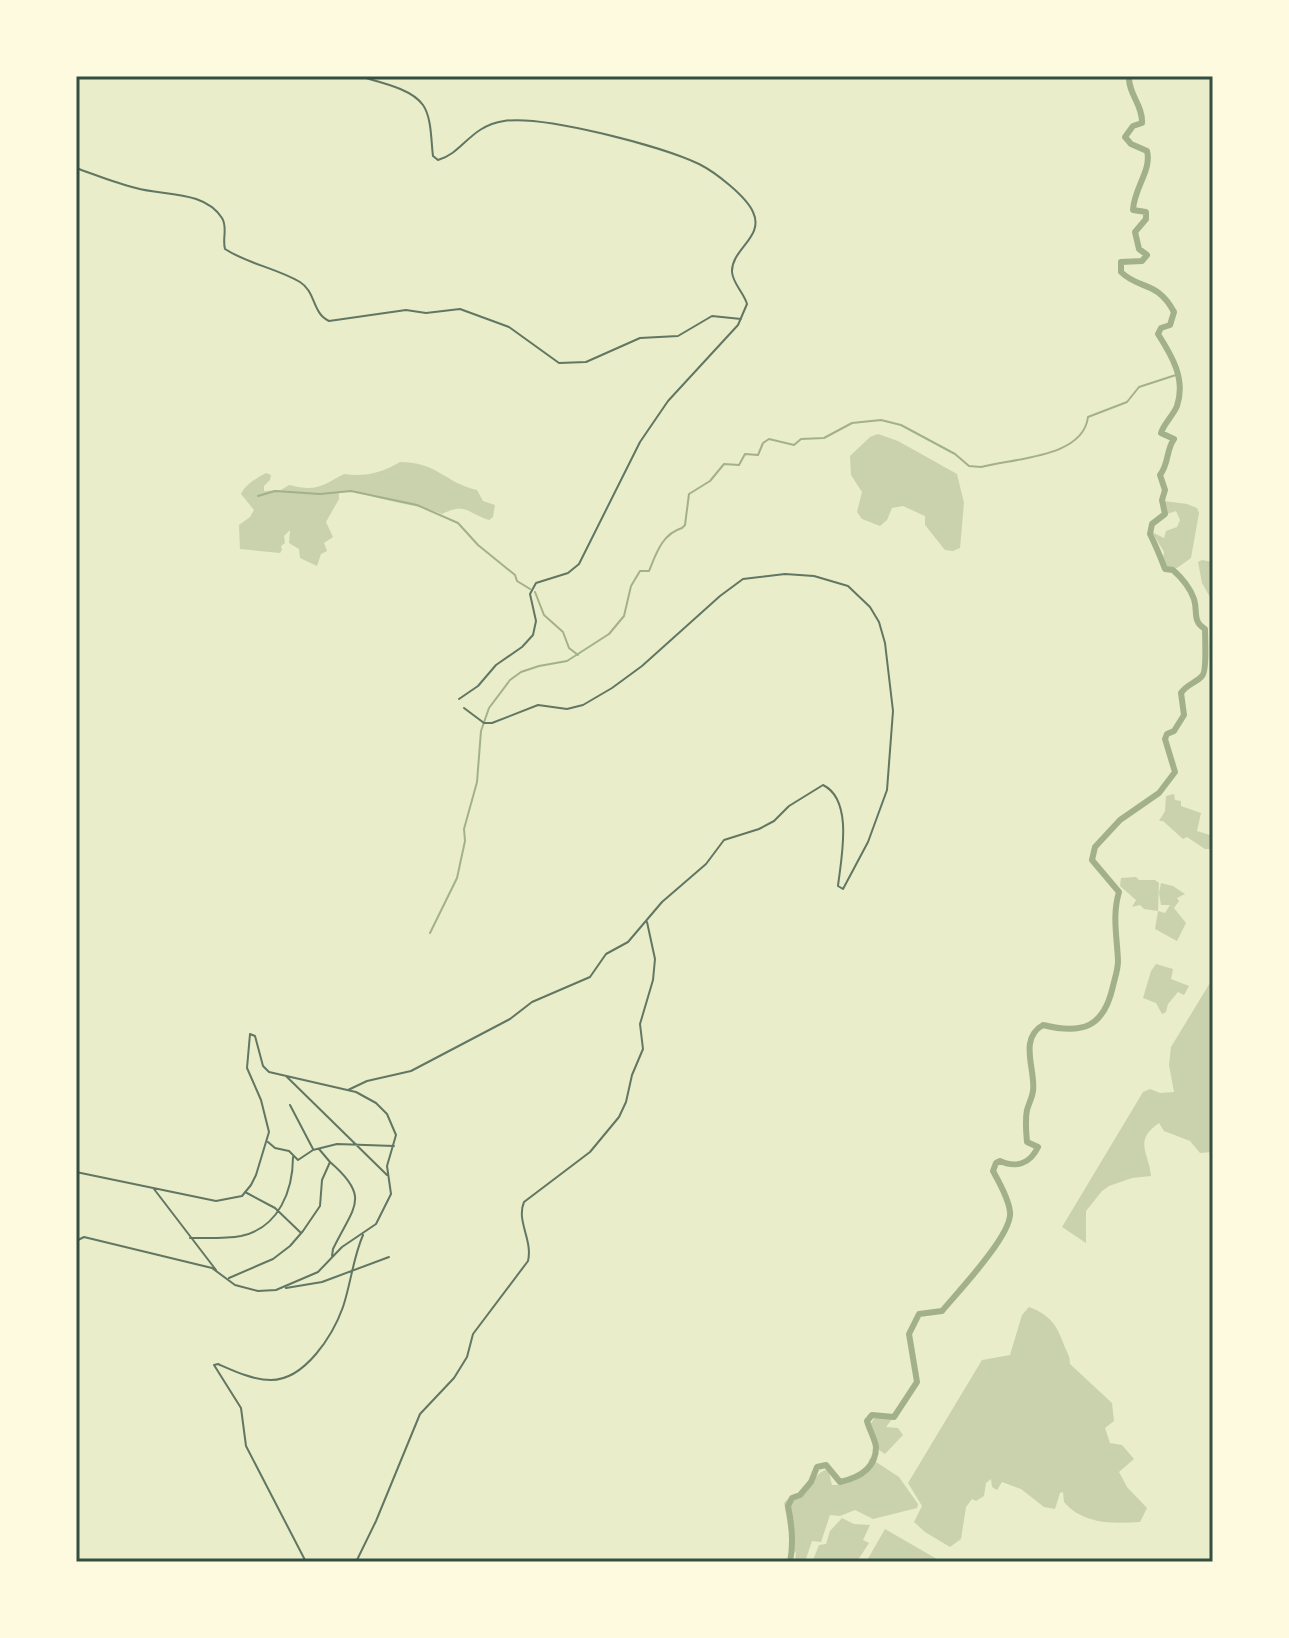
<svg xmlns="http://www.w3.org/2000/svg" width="1289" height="1638" font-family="'PT Sans',sans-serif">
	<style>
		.green { fill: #cad2ad }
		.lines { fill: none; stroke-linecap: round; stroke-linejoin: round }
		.stream { stroke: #a3b18a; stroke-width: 2 }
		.river { stroke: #a3b18a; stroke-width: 6 }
		.minor { stroke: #617663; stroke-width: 2 }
		.neatline { fill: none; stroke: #344e41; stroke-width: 3 }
	</style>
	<rect width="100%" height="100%" fill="#e9edc9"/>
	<path class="green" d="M878,434L898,441L957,474L964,503L960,548L953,551L945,550L925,525V516L903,506L892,508L887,520L880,526L862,519L857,512L862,492L851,475L850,456L870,437Z
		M400,462C438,462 445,483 477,490L483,501L495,505L493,517L489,520C468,513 465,502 442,514C425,507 408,505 391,501C372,497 358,490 339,491V499L326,522L333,537L324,543L327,551L321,554L317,566L300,558L299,549L289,543L290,530L284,536L285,543L281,546L282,550L280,553L240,549L239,525L250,517L254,510L241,494C246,484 257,478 266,473L271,475L270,480L264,486V491L281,490L289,485C317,492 321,486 344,474C365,477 381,473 400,462Z
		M1164,501L1187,504L1197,508L1199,513L1191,558L1177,568L1167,567L1163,559L1164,552L1152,532L1164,538L1166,531L1177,527L1180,520L1176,511L1167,514Z
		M1202,560L1213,562L1211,599L1202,583L1198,562Z
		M1174,794L1175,800L1181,801V806L1201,813L1197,831L1213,836V849H1205L1187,837L1183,839L1163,821H1159L1165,811L1166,796Z
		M1136,877L1139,880H1155L1159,883L1158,911L1165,913L1170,905H1161L1159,893L1161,883L1173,886L1185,894L1177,898L1179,901L1174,908L1186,923L1177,941L1155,929L1158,911L1144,909L1140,905L1132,907L1136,900L1120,886L1121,878Z
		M1156,964L1173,969L1171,979L1189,986L1184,995L1178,992L1168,1004L1166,1012L1162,1014L1156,1003L1143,998L1151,971Z
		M1213,978V1152L1200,1153L1190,1141L1164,1131L1159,1123C1133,1141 1149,1153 1151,1176L1132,1178L1109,1186L1102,1191L1086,1211V1243L1062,1227L1143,1092L1150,1089L1160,1093L1174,1092L1169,1065L1171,1047Z
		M1029,1307C1050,1315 1057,1325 1064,1345C1067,1353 1070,1355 1070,1364L1112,1403L1114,1421L1105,1428L1110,1443L1122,1445L1134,1459L1119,1472L1127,1487L1147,1508L1140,1522C1112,1524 1083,1524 1064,1502L1063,1492L1060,1493L1055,1509L1044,1507L1021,1489L1002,1482L997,1490L992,1487L991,1479L986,1483L984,1496L976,1501L972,1499L966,1507L961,1539L950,1547L925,1532L914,1522L922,1506L908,1483L982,1360L1010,1355L1022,1315Z
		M876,1416L893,1418L886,1427L898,1428L903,1435L885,1454L876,1448L869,1426Z
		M870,1458L899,1477L918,1504L917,1508L873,1519L855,1510L840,1516L830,1515L821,1542L812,1541L805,1562H795L796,1553C789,1544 787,1516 784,1503L790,1497C809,1495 810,1477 825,1470L829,1472L832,1485H838L844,1479C856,1483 866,1470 870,1458Z
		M842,1518L854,1524L870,1525L863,1540L869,1543L858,1560H813L819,1545L826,1544L830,1531Z
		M885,1529L942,1562H866Z"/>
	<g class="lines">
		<path class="stream" d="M258,496L275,491L320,494L351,491L417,505L458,523L478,545L515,575L517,581L530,589
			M535,592L544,615L563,632L569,648L578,655
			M430,933L457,878L465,841L464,829L477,782L481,731L489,708L510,680L521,672L539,666L567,661L609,634L624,616L631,586L640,571H649C656,554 662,534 682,528L685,525L689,494L710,481L724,464L739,465L745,454L758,455L763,443L769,439L794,445L801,439L824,438L852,423L881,420L901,425L955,454L969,466L981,467C1014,458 1083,458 1088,417L1127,402L1139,387L1179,374"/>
		<path class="river" d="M790,1562C794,1543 792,1525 788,1506L792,1498L800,1495L811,1482L817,1467L826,1465L840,1482C858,1478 876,1469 876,1447C875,1439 869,1429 867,1421L872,1415L894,1417L917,1382L909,1334L919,1314L942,1311C957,1293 1013,1234 1010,1212C1009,1199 999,1182 993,1171L996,1163L1000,1161C1016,1168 1030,1164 1038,1147L1027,1142C1026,1132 1025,1120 1027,1110C1029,1103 1032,1098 1033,1091C1036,1070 1018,1039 1043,1025C1083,1035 1104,1027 1113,986C1115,978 1118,969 1118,961C1117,937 1112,915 1119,892L1092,860L1095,847L1120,820L1159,793L1175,772L1165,739L1167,734L1174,731L1184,715L1181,693C1187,684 1196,683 1202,676C1207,672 1205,638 1205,629C1192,621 1198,612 1194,599C1190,588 1182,578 1173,570L1165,569C1160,556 1156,546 1150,534L1152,524L1165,514L1162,500L1165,490L1160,475C1169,464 1166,450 1174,439L1161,433C1164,423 1173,416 1177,406C1186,379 1172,356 1158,334L1161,328L1170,325L1174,312C1157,280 1139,290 1121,272V262L1142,261L1147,255L1139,249L1135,232L1146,219V212L1133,210C1134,188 1152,170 1147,151L1131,144L1125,137L1133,126L1142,123C1143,105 1128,94 1129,76"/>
		<path class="minor" d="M359,76C378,82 411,88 423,105C432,118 431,142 433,156L438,160C463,153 470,126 504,121C544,115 661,146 699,164C715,172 746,196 753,212C765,237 731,249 732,272C733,284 744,293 747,304L738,325L668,401L640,442L579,564L568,573L536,583L530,594L536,621L533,635L522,647L496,665L478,686L459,699
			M76,168C96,175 115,183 136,188C163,196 204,190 222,218C228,228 222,238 225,249C248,264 276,268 300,282C316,292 312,313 329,321L406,310L426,313L460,309L509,327L559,363L586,362L640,338L678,336L712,316L741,319
			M286,1076L387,1175
			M348,1090L367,1081L411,1071L510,1019L532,1002L590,977L606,954L628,942L662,902L706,864L724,840L759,829L774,821L789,806L823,785C854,800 841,859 838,886L843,889L868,842L887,790L893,711L885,643L879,622L870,607L848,586L814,576L785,574L743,579L720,596L642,666L612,688L583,705L567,709L538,705L492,723H484L464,708
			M290,1105L313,1149
			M268,1142L275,1148L289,1151L298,1160L313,1150L337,1144L394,1146
			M330,1162C372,1198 353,1207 333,1249L332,1256
			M76,1172L216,1201L242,1196L251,1185L256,1175L269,1132L261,1100L247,1068L250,1034L255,1036L263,1066L269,1072L356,1092L376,1103L387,1114L396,1135L387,1166L391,1194L376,1224L342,1247L318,1272L276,1290L258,1291L235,1285L212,1268L84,1237L76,1241
			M154,1189L216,1270
			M245,1192L275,1208L300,1232
			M190,1238C207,1238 225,1239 241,1236C279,1228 293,1190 293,1157
			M229,1278L273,1259L290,1246L303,1231L320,1206L322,1180L330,1162L319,1149
			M286,1288L322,1282L389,1257
			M306,1562L246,1446L241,1408L214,1365L218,1364C234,1371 253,1380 271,1380C305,1380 333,1335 343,1307C351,1283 353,1258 363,1235
			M356,1562L376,1521L420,1414L454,1378L467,1357L473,1334L528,1261C533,1240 516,1221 524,1202L590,1152L619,1117L626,1102L632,1075L643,1049L640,1024L653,980L655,959L647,922"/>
	</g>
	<rect width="1289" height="1638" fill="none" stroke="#fefae0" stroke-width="156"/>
	<rect x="78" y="78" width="1133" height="1482" class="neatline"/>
</svg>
